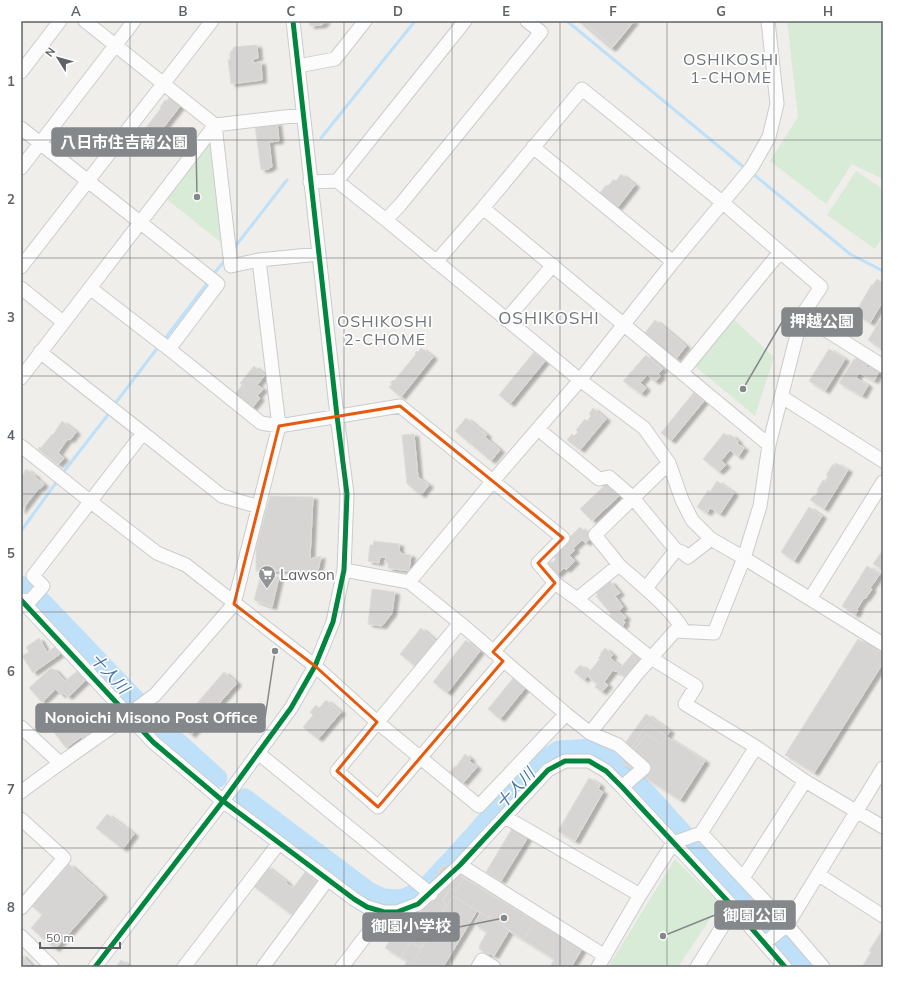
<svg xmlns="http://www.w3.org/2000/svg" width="904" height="988" font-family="Mulish,'Noto Sans JP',sans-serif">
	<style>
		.green { fill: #d8ebd6 }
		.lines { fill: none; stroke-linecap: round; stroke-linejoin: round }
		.stream { stroke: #bfe0f9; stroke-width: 3 }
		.river { stroke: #bfe0f9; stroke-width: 19 }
		.building { fill: #d6d5d3; stroke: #deddd9; filter: url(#shadow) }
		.minor-casing { stroke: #cbcccc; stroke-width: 15 }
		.minor { stroke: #fdfcfc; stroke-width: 13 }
		.cycleway-casing { stroke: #fff; stroke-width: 8 }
		.cycleway { stroke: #00873e; stroke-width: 5 }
		.marked { fill: none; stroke: #e8590c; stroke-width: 3; stroke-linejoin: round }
		.grid { fill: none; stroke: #5f6368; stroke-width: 1; stroke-opacity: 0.55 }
		.labels { text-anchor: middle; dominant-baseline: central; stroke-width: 3.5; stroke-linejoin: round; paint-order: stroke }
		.poi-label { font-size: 15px; fill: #5f6368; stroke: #fff; text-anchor: start }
		.neighbourhood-label { font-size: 16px; letter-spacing: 1px; fill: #70757a; stroke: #fff }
		.water-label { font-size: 16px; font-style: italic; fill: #4174aa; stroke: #fff }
		.quarter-label { font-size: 17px; letter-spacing: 1px; fill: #70757a; stroke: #fff }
		.leader { fill: none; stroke: #84888a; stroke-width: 1.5 }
		.callout-dot { fill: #84888a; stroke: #fff; stroke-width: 1.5 }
		.callout { fill: #84888a; stroke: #84888a; stroke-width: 1.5 }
		.callout-label { font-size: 16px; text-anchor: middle; font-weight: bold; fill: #fff }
		.neatline { fill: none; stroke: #5f6368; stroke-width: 1.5 }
		.grid-label { font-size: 13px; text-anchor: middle; font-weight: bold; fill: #5f6368 }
	</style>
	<defs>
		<filter id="shadow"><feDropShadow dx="4.5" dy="2.5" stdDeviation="1" flood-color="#0004"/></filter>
	</defs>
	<rect width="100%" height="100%" fill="#efeeea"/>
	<path class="green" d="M787,21H883V176L881,178L852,164L826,204L770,161L798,117Z
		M206,145H211L223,244L165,198Z
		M856,171L883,189V236L875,249L827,215Z
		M729,315L774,357L755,416L690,362Z
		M675,859L720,904L678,967H608Z"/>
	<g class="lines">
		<path class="stream" d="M567,21L746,169
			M321,138L415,21
			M752,173L850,254L883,271
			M234,248L287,180
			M212,276L226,259
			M164,340L209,281
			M114,405L159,346
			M62,474L110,412
			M21,531L58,480"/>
		<path class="river" d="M21,585L35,594L165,730L218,778
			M245,798L370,892L383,898L401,899L423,890L461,849L536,765L559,750L593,748L606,755L620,767L649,795L804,967"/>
	</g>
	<path class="building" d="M309,21H326L322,25L310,26Z
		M578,21H634L611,49Z
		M582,21H634L613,47Z
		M257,45L258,58L253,59V63L261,62L262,80L231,84L228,60L230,59V53L234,47Z
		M170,96L181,105L149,146L138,138L161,108L160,107L165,100L167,101Z
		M277,123L279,141L269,142L272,167H269V169L261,170L255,126Z
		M621,174L635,185L617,208L599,194L606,185L608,186L614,179L616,181Z
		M877,279L883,283V301L870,323L855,313L872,284L873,285Z
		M883,315V344L880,348L868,340Z
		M655,320L686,346L676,359L645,333Z
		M421,348L433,357L401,397L389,387L392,384L390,383L393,380L394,381L416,354L415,353L417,351L418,352Z
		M829,349L845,359L825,391L809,381Z
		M534,352L545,361L510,404L499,395Z
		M646,355L663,369L658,374L661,376L655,382L647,375L640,383L646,388L641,394L623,381Z
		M856,357L868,364L866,367L869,368L870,366L879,371L874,381L859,373L856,378L868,385L862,396L839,383L854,359L855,360Z
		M254,366L265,375L257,385L263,389L257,396L260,398L252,408L235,394L242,385L240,383Z
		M694,392L704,401L671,441L661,433Z
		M593,408L606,419L580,450L567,440L572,434L574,436L578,432L576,430L585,419L587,421L591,416L589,414Z
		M466,418L487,435L485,437L500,450L491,461L455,431Z
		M62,421L76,432L70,440L68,439L64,444L58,453L64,458L58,465L38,449L39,447L41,448L52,434L53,435Z
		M724,433L729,437L731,435L738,441L737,443L744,448L738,457L730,450L721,461L726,465L719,472L703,459Z
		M414,434L418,477L429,485L421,495L407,484L402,435Z
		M836,463L848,470L824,509L810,500L814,495L815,496L818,491L817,490L823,480L825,481L828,476L826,475L833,464L834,466Z
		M26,469L36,476L35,477L44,484L40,489L39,488L21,511V478Z
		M717,481L734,493L720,514L710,508L707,513L697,507L708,490L710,492Z
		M608,482L616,490L614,492L619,496L592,521L580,509Z
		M270,496L313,497L310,559L321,556L318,571H256V548Z
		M809,507L822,516L794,561L781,552Z
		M580,527L583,530L585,529L591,535V538L586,543L582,540L573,548L575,550L569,555L575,561L566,570L564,568L557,575L551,568L549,570L544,565L548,560L552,563L556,559L552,554Z
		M374,541L399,544V551L401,552L400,554L411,555L409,571L388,568V563L385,562L386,557H380L379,563L368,561L370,545H373Z
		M882,551L883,552V570L873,564Z
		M867,566L880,574L870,588L872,589L865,599L864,598L857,609L858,610L855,615L842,606Z
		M261,574L279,577L272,607L254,600Z
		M610,581L620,593L615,596L623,607L619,611L626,617L623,621L625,622L622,627L608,618L611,614L596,596L598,595L596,593Z
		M372,589L395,592L392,613L382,626L368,624Z
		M421,628L437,642L416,667L400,654Z
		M39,638L47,652L55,647L60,654L33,673L22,656L29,652L26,647Z
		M858,639L864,643L865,641L873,645L872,647L883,654V663L814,773L785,755Z
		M466,640L480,651L447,693L433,682Z
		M605,648L613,655L610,658L621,667L635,651L643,657L626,678L616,671L615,672L613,670L604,682L608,685L602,692L595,687L597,684L587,676L584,680L574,672L580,665L589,672L600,659L598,658L601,655L600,654Z
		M51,668L53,670L54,669L65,681L77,671L86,680L68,697L63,693L61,695L56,689L42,702L29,688Z
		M224,672L237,683L191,735L179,724Z
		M224,672L237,683L191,735L179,724Z
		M514,677L526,687L500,719L488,709Z
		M326,700L341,712L318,739L303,727L313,715L310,712L316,705L319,708Z
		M80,713L97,736L86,744L81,737L66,748L50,727L58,721L60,723L62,722L64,725Z
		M646,714L670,731L661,744L646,734L634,750L625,743Z
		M647,724L705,761L680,800L622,763Z
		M465,754L471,759L469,761L477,767L463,783L449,773L455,766L456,767Z
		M589,778L600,785L598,789L603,792L575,841L558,831Z
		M589,778L600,785L598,789L603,792L575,841L558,831Z
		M107,814L134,834L123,849L96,828Z
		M513,827L528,837L501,881L486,872Z
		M69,864L103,895L55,949L31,928L42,915L32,906Z
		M443,865L535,921L524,939L453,896L412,964L385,948L394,933L404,939L431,896L425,893Z
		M266,866L287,882L286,883L293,888L305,872L317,881L292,915L252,885Z
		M464,878L582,949L571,967H554L551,965L554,959L509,931L494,956L489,953L488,955L479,949L480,944L487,932L474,924L480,913L477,911L443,967H404L407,961L401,957L410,942L420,948L446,905L442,901L450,888L456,891Z
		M883,929V967H862L871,952L869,951Z
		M21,954L33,967H21Z
		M121,960L130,967H116Z"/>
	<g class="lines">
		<g class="minor-casing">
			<path id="minor" d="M85,21L215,125L302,115
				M298,66L335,59L365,21
				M21,72L60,21
				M215,125L231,266L259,260
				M21,128L218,284L169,349L90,288L21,378
				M533,147L673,262
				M21,168L134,21
				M337,181L465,21
				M310,182L337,181L386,220L580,380L644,428L669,463L682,500L692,520L711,539L744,558L883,644
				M483,208L582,89L722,202L821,287L802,315
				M386,220L400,205L541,32L527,21
				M319,254L259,260L279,426L400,406L563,538L538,563L555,583L577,599L619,565L595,535L633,498L676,550L682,552L688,557L711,539
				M436,262L483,208L769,445
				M21,267L212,21
				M21,288L63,322
				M90,288L215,125
				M506,320L553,265
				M40,352L143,433L222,496L259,507
				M682,372L780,252
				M782,397L883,461
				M538,429L599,479L609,477L633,498L669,463
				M21,446L91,502L157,553L186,565L315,666L377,722L479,806L566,714L590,733L618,745L644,768L622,787
				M619,565C639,583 671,608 684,631
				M344,570L409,582L492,482L580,380L673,262L752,167L769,137L777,104L768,21
				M409,582L460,623L566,714
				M646,588L676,550
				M577,599L651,658L696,686L685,704L756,747L805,781L883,827
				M810,599L883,482
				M21,600L153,742L223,801L354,899L367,907L384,912H397L418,904L460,865L548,770L565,761H589L606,771L622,787L734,908L785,967
				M21,600L30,601L43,586L33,576L143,433
				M460,623L337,771L378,807L503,661
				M493,652L555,583
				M21,727L60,763
				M590,733L636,675L675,631L714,633L744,558L760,506L769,445L802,315L883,366
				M756,747L701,833L787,925L823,967
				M258,753L431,894
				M21,792C55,766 91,742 126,717C136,710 145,701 155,695L234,604L279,426L261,423L169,349
				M505,817L640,895
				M21,819L64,858L21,908
				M460,865L605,956
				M819,875L883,916
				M743,878L805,781
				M21,936L52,967
				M765,943L787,925L883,768
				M95,967L223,801L291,708L315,666L333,622L344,570L347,494L337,416L293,21
				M184,967L279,843
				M263,967L328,879
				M342,967L384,912
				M478,967L482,960L494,967
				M598,967L640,895L673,843L701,833
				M697,967L734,908"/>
		</g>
		<use href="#minor" class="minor"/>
		<g class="cycleway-casing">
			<path id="cycleway" d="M21,600L153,742L223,801L354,899L367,907L384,912H397L418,904L460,865L548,770L565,761H589L606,771L622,787L734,908L785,967
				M95,967L223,801L291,708L315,666L333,622L344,570L347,494L337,416L293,21"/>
		</g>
		<use href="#cycleway" class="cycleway"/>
	</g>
	<path class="marked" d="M400,406L563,538L538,563L555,583L493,652L503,661L378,807L337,771L377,722L315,666L234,604L279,426Z"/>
	<path class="grid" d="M130,21V967M237,21V967M344,21V967M452,21V967M560,21V967M667,21V967M774,21V967M21,140H883M21,258H883M21,376H883M21,494H883M21,612H883M21,730H883M21,848H883"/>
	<defs>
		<g id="supermarket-pin" transform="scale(0.9)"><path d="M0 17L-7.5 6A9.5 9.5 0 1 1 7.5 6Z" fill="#919496" stroke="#fff"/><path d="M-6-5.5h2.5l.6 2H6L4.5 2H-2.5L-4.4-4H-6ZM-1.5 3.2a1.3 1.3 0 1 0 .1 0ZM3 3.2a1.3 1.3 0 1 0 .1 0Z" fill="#fff"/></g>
	</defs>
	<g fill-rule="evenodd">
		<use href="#supermarket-pin" x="267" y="574"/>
	</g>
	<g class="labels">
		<g class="poi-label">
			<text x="280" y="574">Lawson</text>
		</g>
		<g class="neighbourhood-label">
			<text x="731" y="59">OSHIKOSHI<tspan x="731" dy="18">1-CHOME</tspan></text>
			<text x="385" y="321">OSHIKOSHI<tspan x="385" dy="18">2-CHOME</tspan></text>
		</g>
		<g class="water-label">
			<text transform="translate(110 673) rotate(47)">十人川</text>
			<text transform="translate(515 788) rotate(-47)">十人川</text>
		</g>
		<g class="quarter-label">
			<text x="549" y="317">OSHIKOSHI</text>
		</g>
	</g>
	<path class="leader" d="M197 197L196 142M743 389L782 322M275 651L265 718M663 936L715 915M504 918L459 927"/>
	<g class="callout-dot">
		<circle cx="197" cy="197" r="4"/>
		<circle cx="743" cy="389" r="4"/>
		<circle cx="275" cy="651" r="4"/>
		<circle cx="663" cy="936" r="4"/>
		<circle cx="504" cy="918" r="4"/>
	</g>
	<g class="callout">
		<rect x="52" y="128" width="144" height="28" rx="4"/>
		<rect x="782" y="308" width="80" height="28" rx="4"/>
		<rect x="36" y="704" width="229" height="28" rx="4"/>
		<rect x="715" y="901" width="80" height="28" rx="4"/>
		<rect x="363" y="913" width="96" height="28" rx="4"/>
	</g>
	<g class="callout-label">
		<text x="124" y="148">八日市住吉南公園</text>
		<text x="822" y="327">押越公園</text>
		<text x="151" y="723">Nonoichi Misono Post Office</text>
		<text x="755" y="921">御園公園</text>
		<text x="411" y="932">御園小学校</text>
	</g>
	<rect width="904" height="988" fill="none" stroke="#ffffff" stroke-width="44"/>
	<g transform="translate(58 58) rotate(307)" stroke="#ffffff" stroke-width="3" paint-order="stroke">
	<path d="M0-3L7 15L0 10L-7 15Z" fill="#5f6368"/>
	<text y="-6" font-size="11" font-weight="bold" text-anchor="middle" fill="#5f6368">N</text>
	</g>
	<path d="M40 942v6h80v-6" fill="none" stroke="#5f6368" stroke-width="2"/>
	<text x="46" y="942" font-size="12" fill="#5f6368" stroke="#ffffff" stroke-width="3" paint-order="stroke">50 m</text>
	<rect x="22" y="22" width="860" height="944" class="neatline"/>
	<g class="grid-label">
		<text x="76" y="16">A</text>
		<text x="183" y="16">B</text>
		<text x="291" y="16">C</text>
		<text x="398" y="16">D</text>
		<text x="506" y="16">E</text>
		<text x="613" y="16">F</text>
		<text x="721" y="16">G</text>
		<text x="828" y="16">H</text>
		<text x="11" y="86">1</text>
		<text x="11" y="204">2</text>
		<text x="11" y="322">3</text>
		<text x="11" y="440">4</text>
		<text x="11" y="558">5</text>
		<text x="11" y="676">6</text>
		<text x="11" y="794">7</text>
		<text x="11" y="912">8</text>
	</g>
</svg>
